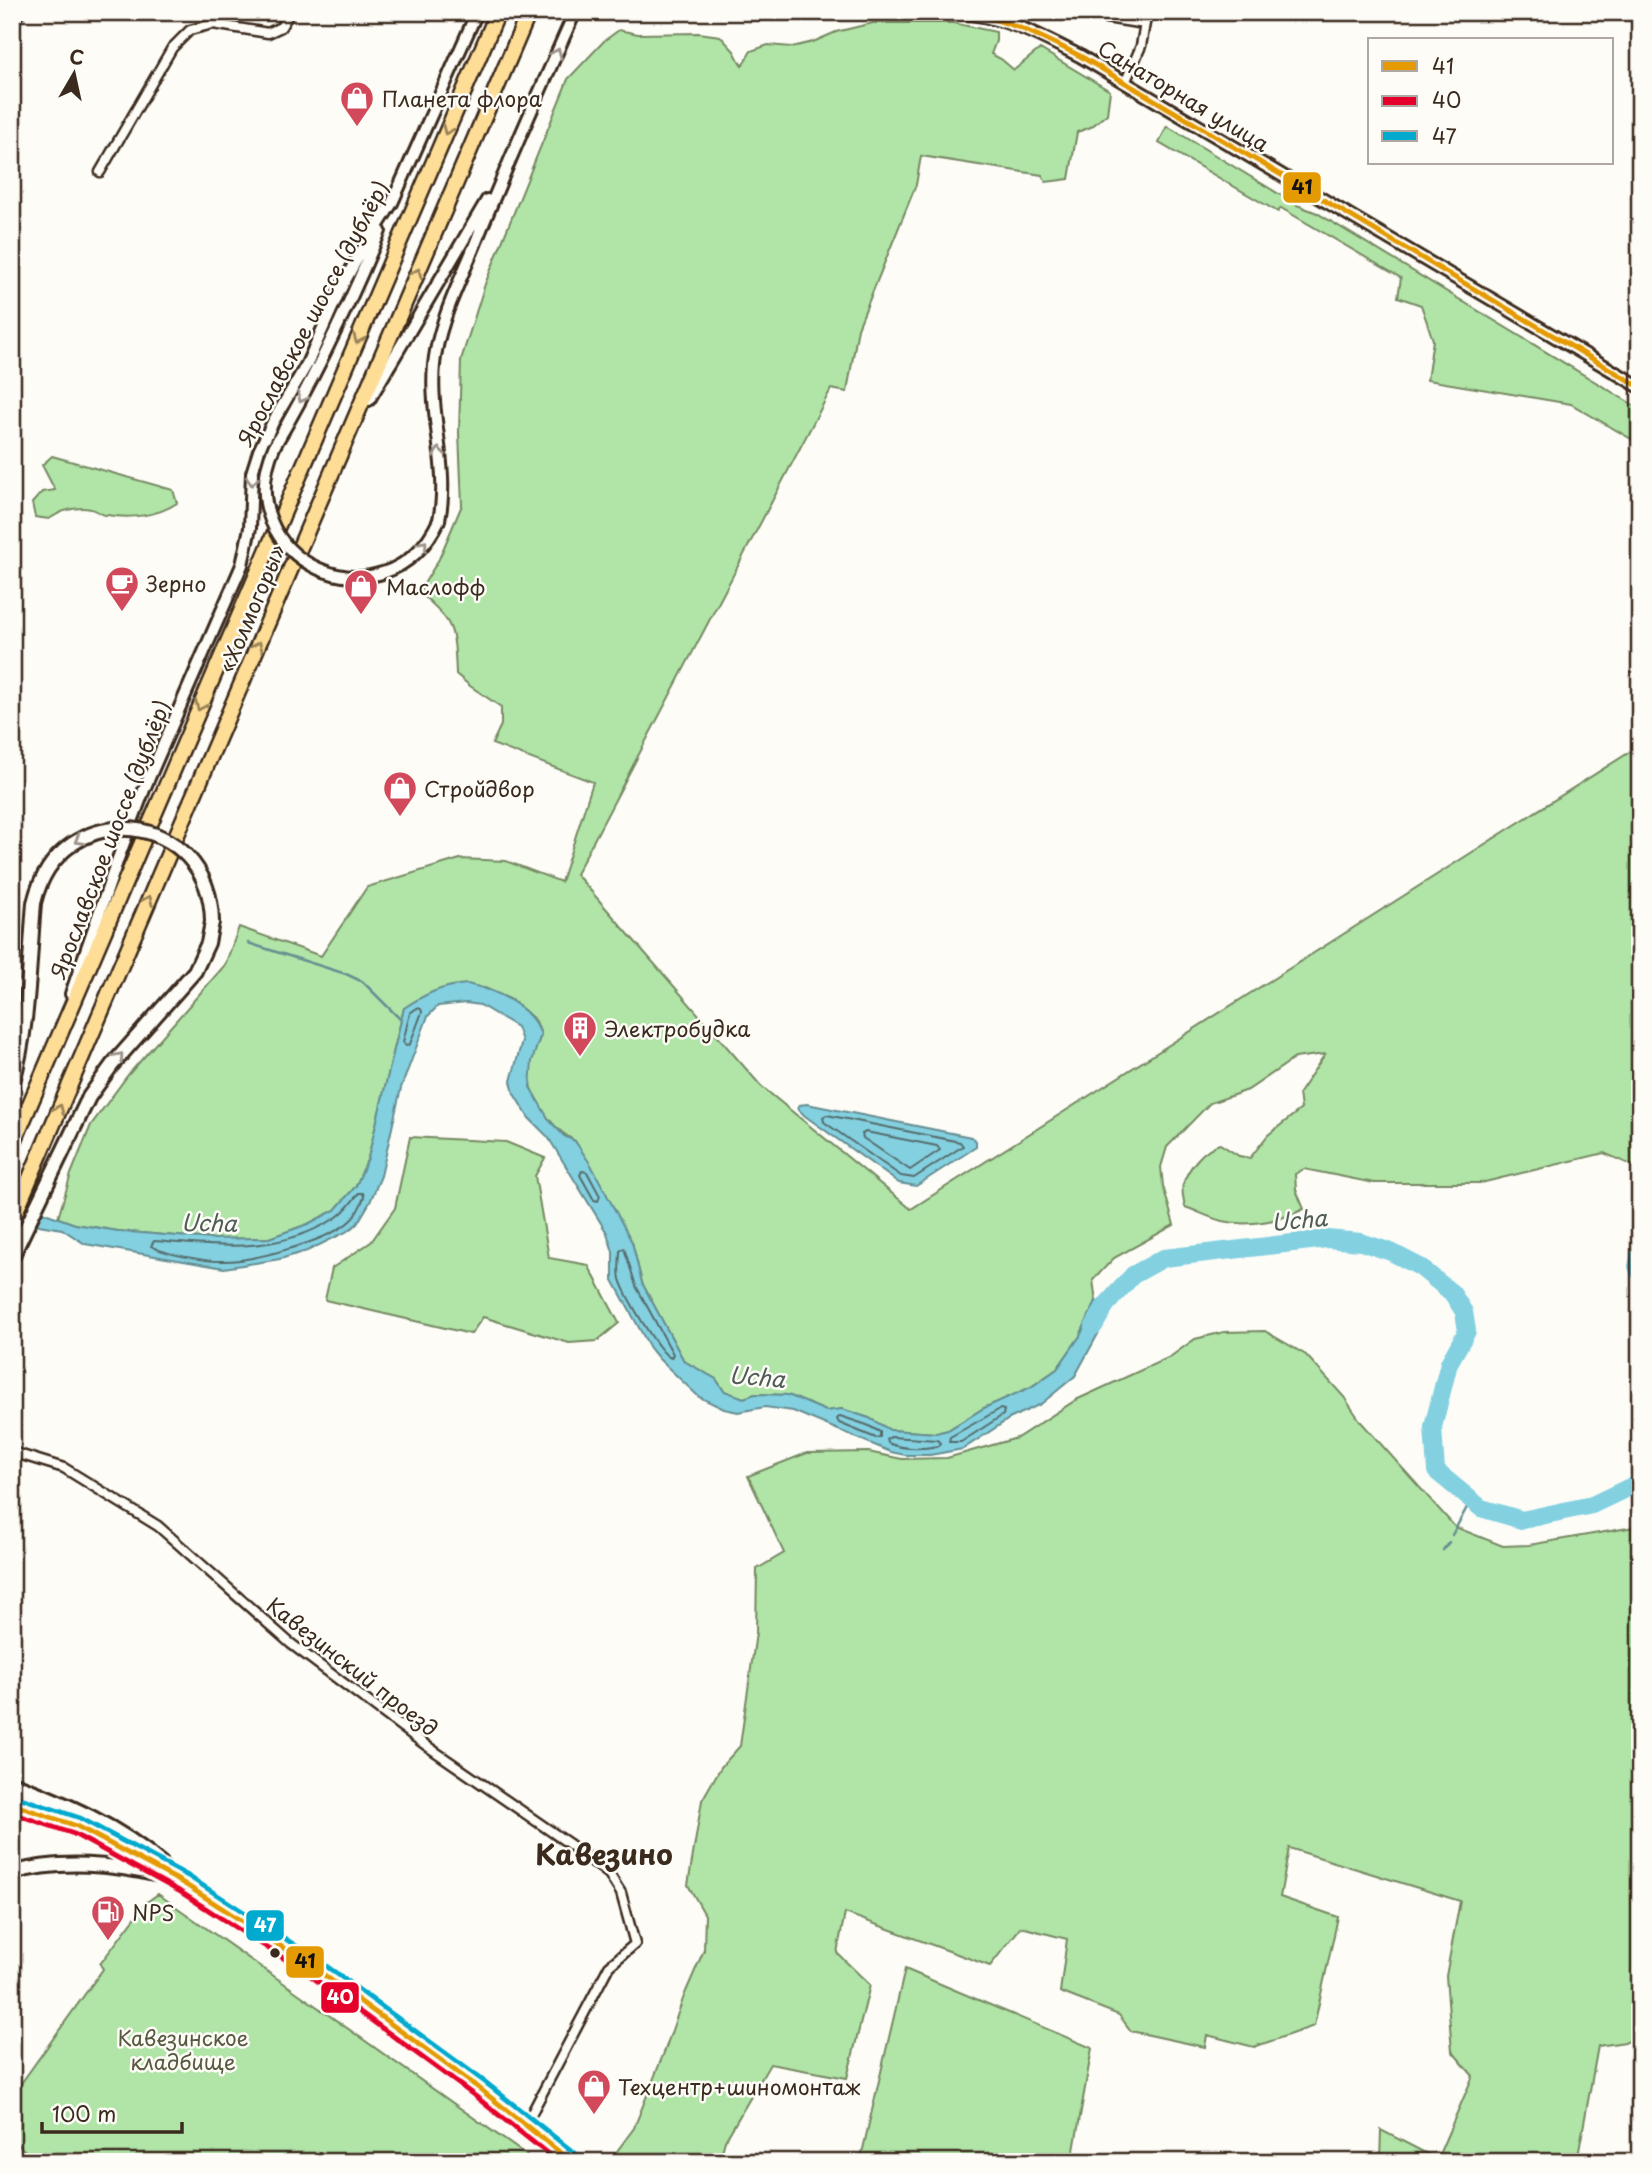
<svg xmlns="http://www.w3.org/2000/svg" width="1652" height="2174" font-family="'Playpen Sans',sans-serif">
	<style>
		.green { fill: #b0e5a7; stroke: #768862; stroke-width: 2 }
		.water { fill: #82d0e0; stroke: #668e92; stroke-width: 2 }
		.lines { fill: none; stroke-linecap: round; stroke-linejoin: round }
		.shore { stroke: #576c6c; stroke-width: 2 }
		.stream { stroke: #668e92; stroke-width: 2.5 }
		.river { stroke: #82d0e0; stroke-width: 18 }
		.minor-casing { stroke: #3b2a1e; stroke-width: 13 }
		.tertiary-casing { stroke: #3b2a1e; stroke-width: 16 }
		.secondary-casing { stroke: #3b2a1e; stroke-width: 18 }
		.trunk-casing { stroke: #3b2a1e; stroke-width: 19 }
		.minor { stroke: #fdfcf7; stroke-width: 8 }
		.tertiary { stroke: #fdfcf7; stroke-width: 10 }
		.secondary { stroke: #fdfcf7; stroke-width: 12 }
		.trunk { stroke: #fedd96; stroke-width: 14 }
		.tertiary-bridge-casing { stroke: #3b2a1e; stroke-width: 16; stroke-linecap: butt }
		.secondary-bridge-casing { stroke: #3b2a1e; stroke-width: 18; stroke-linecap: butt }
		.tertiary-bridge { stroke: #fdfcf7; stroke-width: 10 }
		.secondary-bridge { stroke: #fdfcf7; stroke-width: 12 }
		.bus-1-casing { stroke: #fdfcf7; stroke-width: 10 }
		.bus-2-casing { stroke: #fdfcf7; stroke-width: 10 }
		.bus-3-casing { stroke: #fdfcf7; stroke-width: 10 }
		.bus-1 { stroke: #e49a03; stroke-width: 5 }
		.bus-2 { stroke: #e4002b; stroke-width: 5 }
		.bus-3 { stroke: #00a9ce; stroke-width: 5 }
		.oneway { stroke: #9c938a }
		.oneway2 { stroke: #9c845a }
		.bus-dot { fill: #3b2a1e; stroke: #fdfcf7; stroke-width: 2.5 }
		.labels { text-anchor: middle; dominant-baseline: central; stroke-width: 5; stroke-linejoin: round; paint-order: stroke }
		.street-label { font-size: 21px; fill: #3b2a1e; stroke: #fdfcf7 }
		.poi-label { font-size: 21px; fill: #3b2a1e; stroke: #fdfcf7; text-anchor: start }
		.park-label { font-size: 21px; fill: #585940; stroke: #fdfcf7 }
		.water-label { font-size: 23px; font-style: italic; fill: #505c58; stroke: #fdfcf7 }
		.district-label { font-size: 28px; font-weight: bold; fill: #3b2a1e; stroke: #fdfcf7 }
		.line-badge { stroke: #fdfcf7; stroke-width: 2.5 }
		.badge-label { font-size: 19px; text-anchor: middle; font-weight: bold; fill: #fff }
		.pale-badge-label { font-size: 19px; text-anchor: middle; font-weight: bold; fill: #111 }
	</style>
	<rect width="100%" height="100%" fill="#fdfcf7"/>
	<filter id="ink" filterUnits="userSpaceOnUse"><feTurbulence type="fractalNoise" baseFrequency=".0143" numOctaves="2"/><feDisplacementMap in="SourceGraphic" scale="14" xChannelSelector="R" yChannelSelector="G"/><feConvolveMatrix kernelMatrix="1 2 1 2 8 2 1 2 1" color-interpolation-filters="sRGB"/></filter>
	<g filter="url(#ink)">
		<path class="green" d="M873,23H953L996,32V41L991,54L1001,59L1014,70L1040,49L1110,91L1107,114L1091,127L1077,132L1069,179L1046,182L1042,175L921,156L916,185L858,328L847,392L831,389L576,874L761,1086L911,1209L1636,748L1640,741V1169L1604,1153L1481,1183H1374L1304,1169L1295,1174L1296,1190L1304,1209C1280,1221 1249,1227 1222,1221C1210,1218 1197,1211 1185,1207C1184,1200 1181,1191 1183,1184C1188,1168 1204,1148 1220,1144L1239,1156L1250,1158L1268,1135L1301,1109L1299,1093L1325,1054L1295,1058L1248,1090L1210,1103L1167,1147L1161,1167L1163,1186L1174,1225L1114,1258L1093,1280L1096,1301L1080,1336L1057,1369L1031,1387L984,1408L948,1430L936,1433L890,1430L869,1418L842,1409L826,1411L788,1395L755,1394L744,1398L724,1391L716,1379L684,1361L642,1283L632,1242L575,1141C557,1132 536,1107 531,1088C526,1071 535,1050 541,1035L536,1021L526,1012L512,1000L485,988L404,1008L368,1158L356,1186L335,1210L308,1224L269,1238L212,1239L118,1231L75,1224L58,1218L71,1174L91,1125L128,1075L225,965L239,927L321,956L367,887L460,859L506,861L561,882L593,782L492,744L501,725V707L470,686L456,674C454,628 455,623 419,592L439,559L462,505L459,433L461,360L485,284L568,79L604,41L619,30L638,34L699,33L720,36L734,51L742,66L751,51L768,45L792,47L813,42L836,32Z
			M1167,126L1297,205L1317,213L1640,409V444L1571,404L1427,380L1433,340L1421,305L1398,297L1401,278L1281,208L1278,212L1159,143Z
			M52,456L173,490L177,503C158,516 130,519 107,515C101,515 97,510 91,509C76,506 61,511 49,519L35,517L32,503L42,492L55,490L42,465Z
			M410,1137L506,1142L545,1158L535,1176L549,1258L588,1265L619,1323L597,1341L569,1343L483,1317L471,1334L325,1300L332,1268L371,1242L395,1208Z
			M1265,1331L1306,1355L1344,1397L1361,1422L1455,1527L1503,1546L1529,1545L1640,1526V2040L1598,2046L1577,2162H1380L1381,2130L1437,2159L1473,2076L1452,2051L1446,1976L1460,1901L1289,1848L1280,1897L1338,1917L1314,2026L1254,2047L1207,2035L1205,2047L1131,2031L1119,2015L1060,1992L1067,1939L1021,1927L990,1966L845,1913L837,1953L870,1985L847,2078L770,2064L725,2141L719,2162H609L634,2128L665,2050L684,1996L704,1950L705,1915L688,1885L702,1800L721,1767L740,1746L756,1633L757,1569L784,1553L748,1476L807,1453L868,1452L902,1459L947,1458L1017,1438L1076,1400L1170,1357L1195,1339L1224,1332Z
			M158,1894L536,2162H37L12,2139V2096L103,1969L100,1964L147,1902Z
			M905,1969L1092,2048L1072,2162H860Z"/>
		<path class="water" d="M467,984C497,990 529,1005 541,1034L532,1061L530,1087L549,1120L564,1136L575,1141L591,1165L632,1242L642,1283L684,1361L716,1379L724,1391L744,1398L755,1394L788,1395L826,1411L842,1409L869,1418L890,1430L936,1433L948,1430L984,1408L1031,1387L1057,1369L1080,1336L1096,1301L1111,1310L1075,1376L1041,1404L1009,1419L963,1449L930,1455H905L891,1452L793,1411L765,1407L738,1412L724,1409L699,1397L659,1359L650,1348L613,1280V1252L607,1233L548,1137L529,1118L514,1094L511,1081L522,1041L517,1027L480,1005L466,1003L438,1006L428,1016L401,1088L381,1176L370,1202L357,1224L346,1232L307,1251L280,1259L224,1268L85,1244L62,1229L39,1225L12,1215V1201L75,1224L118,1231L212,1239L269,1238L308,1224L335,1210L356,1186L368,1158L404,1008C425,994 441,986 467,984Z
			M807,1104L971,1137L976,1141V1147L916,1186L899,1183L805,1116L798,1109L799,1105Z"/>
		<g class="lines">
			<path class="shore" d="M417,1008L421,1009L422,1012L410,1044L406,1046L403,1042L410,1013Z
				M827,1115L960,1142L963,1146L914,1178L901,1176L824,1122L823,1117Z
				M866,1132L937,1146L940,1150L910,1170L863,1138L862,1134Z
				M582,1171L587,1172L600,1196L598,1201L594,1200L580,1175Z
				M359,1193H363L364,1197C361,1205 356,1215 351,1220C330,1241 253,1261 224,1261C207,1262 164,1254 151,1246L154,1241C221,1246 278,1255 337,1217C346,1211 352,1201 359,1193Z
				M624,1248L636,1286L673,1354L671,1358C659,1354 624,1293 620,1279C618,1271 620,1259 620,1251Z
				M1000,1409L1004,1410L1003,1415L961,1442H949L950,1437Z
				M840,1416L867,1425L880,1432V1437L876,1438L839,1423L837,1419Z
				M891,1437L937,1440L940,1443L938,1446C922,1449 904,1450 888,1443L887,1439Z"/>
			<path class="stream" d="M248,943L346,974L363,982L401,1020
				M1452,1535L1471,1500
				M1443,1550L1449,1542"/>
			<path class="river" d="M1640,1255L1637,1266L1640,1272
				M1094,1326L1106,1305L1133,1275L1164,1258L1327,1239L1361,1242L1391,1252L1420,1267L1452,1293L1464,1312L1467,1331L1449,1363L1433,1427L1436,1471L1481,1508L1522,1520L1592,1505L1640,1482"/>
			<g class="minor-casing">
				<path id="minor" d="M1085,12L1093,16L1145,24
					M12,23L21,12
					M1125,83L1141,46L1147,12
					M100,172L172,48L190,30L213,24L268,33L281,27L290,12
					M12,1452L64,1468L158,1526L290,1643L427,1746L568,1843L609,1874L621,1893L635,1944L609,1966L526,2124"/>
			</g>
			<g class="tertiary-casing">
				<path id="tertiary" d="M951,12C1001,14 1037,34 1080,56L1640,387
					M369,400L487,200
					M275,445C316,376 349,305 380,231
					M439,520C451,464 425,408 436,351C443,313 462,277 476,242C507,164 541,88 575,12
					M71,994L119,856L145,787L242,565L250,528L252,473L259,451L273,422L307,364L340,290L359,255L392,203L477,12"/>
			</g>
			<g class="secondary-casing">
				<path id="secondary" d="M12,1085C29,1027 29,963 34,903
					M12,1257L89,1097L112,1065L195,971L208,943L212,922
					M12,1783C67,1804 118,1826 162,1864
					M12,1804L77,1826L183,1883L313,1967L480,2089L572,2162
					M12,1873C59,1859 116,1864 163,1876"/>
			</g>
			<g class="trunk-casing">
				<path id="trunk" d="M12,1146L498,12
					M12,1220L529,12"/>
			</g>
			<use href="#minor" class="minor"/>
			<use href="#tertiary" class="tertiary"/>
			<use href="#secondary" class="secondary"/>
			<use href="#trunk" class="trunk"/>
			<g class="tertiary-bridge-casing">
				<path id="tertiary-bridge" d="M275,445C223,560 386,634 439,520"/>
			</g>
			<g class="secondary-bridge-casing">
				<path id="secondary-bridge" d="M34,903C60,793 211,810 212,922"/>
			</g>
			<use href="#tertiary-bridge" class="tertiary-bridge"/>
			<use href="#secondary-bridge" class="secondary-bridge"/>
			<g class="bus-1-casing">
				<path id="bus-1" d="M954,12C1000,16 1039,35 1080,56L1640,387
					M12,1804L77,1826L183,1883L313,1967L480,2089L572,2162"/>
			</g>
			<g class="bus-2-casing">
				<path id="bus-2" d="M12,1813L74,1834L179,1891L308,1974L475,2096L558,2162"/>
			</g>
			<g class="bus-3-casing">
				<path id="bus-3" d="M15,1796L80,1818L188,1876L318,1960L485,2082L577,2155"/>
			</g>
			<use href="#bus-1" class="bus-1"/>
			<use href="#bus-2" class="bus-2"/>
			<use href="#bus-3" class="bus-3"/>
		</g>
		<defs><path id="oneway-chevron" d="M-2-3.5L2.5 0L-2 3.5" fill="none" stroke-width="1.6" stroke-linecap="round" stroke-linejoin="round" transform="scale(1.75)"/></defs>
		<g class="oneway">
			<use href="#oneway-chevron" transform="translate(557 53) rotate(-66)"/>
			<use href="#oneway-chevron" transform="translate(302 398) rotate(118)"/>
			<use href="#oneway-chevron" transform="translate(439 452) rotate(-97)"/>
			<use href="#oneway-chevron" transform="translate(252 481) rotate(96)"/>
			<use href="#oneway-chevron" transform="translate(423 545) rotate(-50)"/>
			<use href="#oneway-chevron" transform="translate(79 840) rotate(151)"/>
			<use href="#oneway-chevron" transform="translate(119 1057) rotate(-49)"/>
		</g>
		<g class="oneway2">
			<use href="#oneway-chevron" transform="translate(447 130) rotate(113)"/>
			<use href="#oneway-chevron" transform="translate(417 273) rotate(-67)"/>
			<use href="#oneway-chevron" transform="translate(358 339) rotate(113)"/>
			<use href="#oneway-chevron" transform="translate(258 646) rotate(-67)"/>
			<use href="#oneway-chevron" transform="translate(200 706) rotate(113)"/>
			<use href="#oneway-chevron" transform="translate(148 900) rotate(-67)"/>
			<use href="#oneway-chevron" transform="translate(59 1109) rotate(-67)"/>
		</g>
	</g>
	<defs>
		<g id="shop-pin" transform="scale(1.75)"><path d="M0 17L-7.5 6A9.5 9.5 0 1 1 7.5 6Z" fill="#d1495b" stroke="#fdfcf7"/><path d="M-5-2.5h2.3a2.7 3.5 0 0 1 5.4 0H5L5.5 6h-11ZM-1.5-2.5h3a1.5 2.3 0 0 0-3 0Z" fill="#fff"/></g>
		<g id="cafe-pin" transform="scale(1.75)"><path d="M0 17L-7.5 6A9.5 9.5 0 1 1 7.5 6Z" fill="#d1495b" stroke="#fdfcf7"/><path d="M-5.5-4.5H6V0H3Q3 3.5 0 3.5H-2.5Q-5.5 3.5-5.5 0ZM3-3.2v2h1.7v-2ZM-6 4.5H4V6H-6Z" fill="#fff"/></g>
		<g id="building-pin" transform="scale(1.75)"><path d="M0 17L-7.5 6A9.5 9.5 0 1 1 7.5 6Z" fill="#d1495b" stroke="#fdfcf7"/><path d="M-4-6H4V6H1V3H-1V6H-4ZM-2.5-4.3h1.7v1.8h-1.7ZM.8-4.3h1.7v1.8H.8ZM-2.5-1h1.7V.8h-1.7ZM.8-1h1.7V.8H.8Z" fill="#fff"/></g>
		<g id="fuel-pin" transform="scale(1.75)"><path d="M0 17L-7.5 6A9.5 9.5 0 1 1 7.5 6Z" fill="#d1495b" stroke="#fdfcf7"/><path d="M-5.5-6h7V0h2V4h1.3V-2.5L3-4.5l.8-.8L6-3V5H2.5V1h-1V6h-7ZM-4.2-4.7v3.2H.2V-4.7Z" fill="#fff"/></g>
	</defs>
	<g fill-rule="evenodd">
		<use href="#shop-pin" x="357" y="98"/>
		<use href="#cafe-pin" x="122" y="583"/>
		<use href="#shop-pin" x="361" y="586"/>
		<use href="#shop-pin" x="400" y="788"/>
		<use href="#building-pin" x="580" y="1028"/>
		<use href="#fuel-pin" x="108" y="1912"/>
		<use href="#shop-pin" x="594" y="2086"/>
	</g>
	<circle class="bus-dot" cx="275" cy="1953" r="6"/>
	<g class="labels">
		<g class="street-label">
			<text transform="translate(1184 95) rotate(31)">Санаторная улица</text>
			<text transform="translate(312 313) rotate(-62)">Ярославское шоссе (дублёр)</text>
			<text transform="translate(251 608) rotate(-67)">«Холмогоры»</text>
			<text transform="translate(109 839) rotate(-69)">Ярославское шоссе (дублёр)</text>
			<text transform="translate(353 1666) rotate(38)">Кавезинский проезд</text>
		</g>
		<g class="poi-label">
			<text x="382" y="98">Планета флора</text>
			<text x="146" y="583">Зерно</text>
			<text x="386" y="586">Маслофф</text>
			<text x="424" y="788">Стройдвор</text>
			<text x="604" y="1028">Электробудка</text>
			<text x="132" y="1912">NPS</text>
			<text x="618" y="2086">Техцентр+шиномонтаж</text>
		</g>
		<g class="park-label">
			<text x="183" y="2037">Кавезинское<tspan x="183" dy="24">кладбище</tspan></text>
		</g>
		<g class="water-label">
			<text transform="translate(1299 1219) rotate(-5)">Ucha</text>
			<text transform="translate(209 1222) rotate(1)">Ucha</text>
			<text transform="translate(757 1376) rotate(5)">Ucha</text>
		</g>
		<g class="district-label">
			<text x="604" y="1853">Кавезино</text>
		</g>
	</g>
	<g class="line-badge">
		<rect x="1282" y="171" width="40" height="33" rx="7" fill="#e49a03"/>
		<rect x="245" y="1909" width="40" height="33" rx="7" fill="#00a9ce"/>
		<rect x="285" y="1945" width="40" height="34" rx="7" fill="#e49a03"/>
		<rect x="320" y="1981" width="40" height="33" rx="7" fill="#e4002b"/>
	</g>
	<g class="badge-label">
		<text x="265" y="1932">47</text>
		<text x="340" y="2004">40</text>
	</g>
	<g class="pale-badge-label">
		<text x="1302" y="194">41</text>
		<text x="305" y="1968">41</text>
	</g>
	<rect width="1652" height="2174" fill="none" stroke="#fdfcf7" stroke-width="42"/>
	<rect x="21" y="21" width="1610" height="2132" fill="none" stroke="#3b2a1e" stroke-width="2.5" filter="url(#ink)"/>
	<rect x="1368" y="38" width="245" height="126" fill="#fdfcf7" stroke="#afa8a0" stroke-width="2"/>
	<rect x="1382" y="61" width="35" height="10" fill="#e49a03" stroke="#afa8a0" stroke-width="2"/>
	<text x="1432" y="74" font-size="21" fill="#3b2a1e">41</text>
	<rect x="1382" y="96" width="35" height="10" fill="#e4002b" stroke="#afa8a0" stroke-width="2"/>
	<text x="1432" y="108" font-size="21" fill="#3b2a1e">40</text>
	<rect x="1382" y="131" width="35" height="10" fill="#00a9ce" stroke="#afa8a0" stroke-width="2"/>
	<text x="1432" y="144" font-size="21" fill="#3b2a1e">47</text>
	<g transform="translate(74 74) rotate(9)" stroke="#fdfcf7" stroke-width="5" paint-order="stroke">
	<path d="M0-5L12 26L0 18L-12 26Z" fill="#3b2a1e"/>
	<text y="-10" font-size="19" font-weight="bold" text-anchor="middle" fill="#3b2a1e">С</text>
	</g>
	<path d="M42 2122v10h140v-10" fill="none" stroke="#3b2a1e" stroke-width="3.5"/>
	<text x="52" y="2122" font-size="21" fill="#3b2a1e" stroke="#fdfcf7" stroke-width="5" paint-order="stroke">100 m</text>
</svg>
